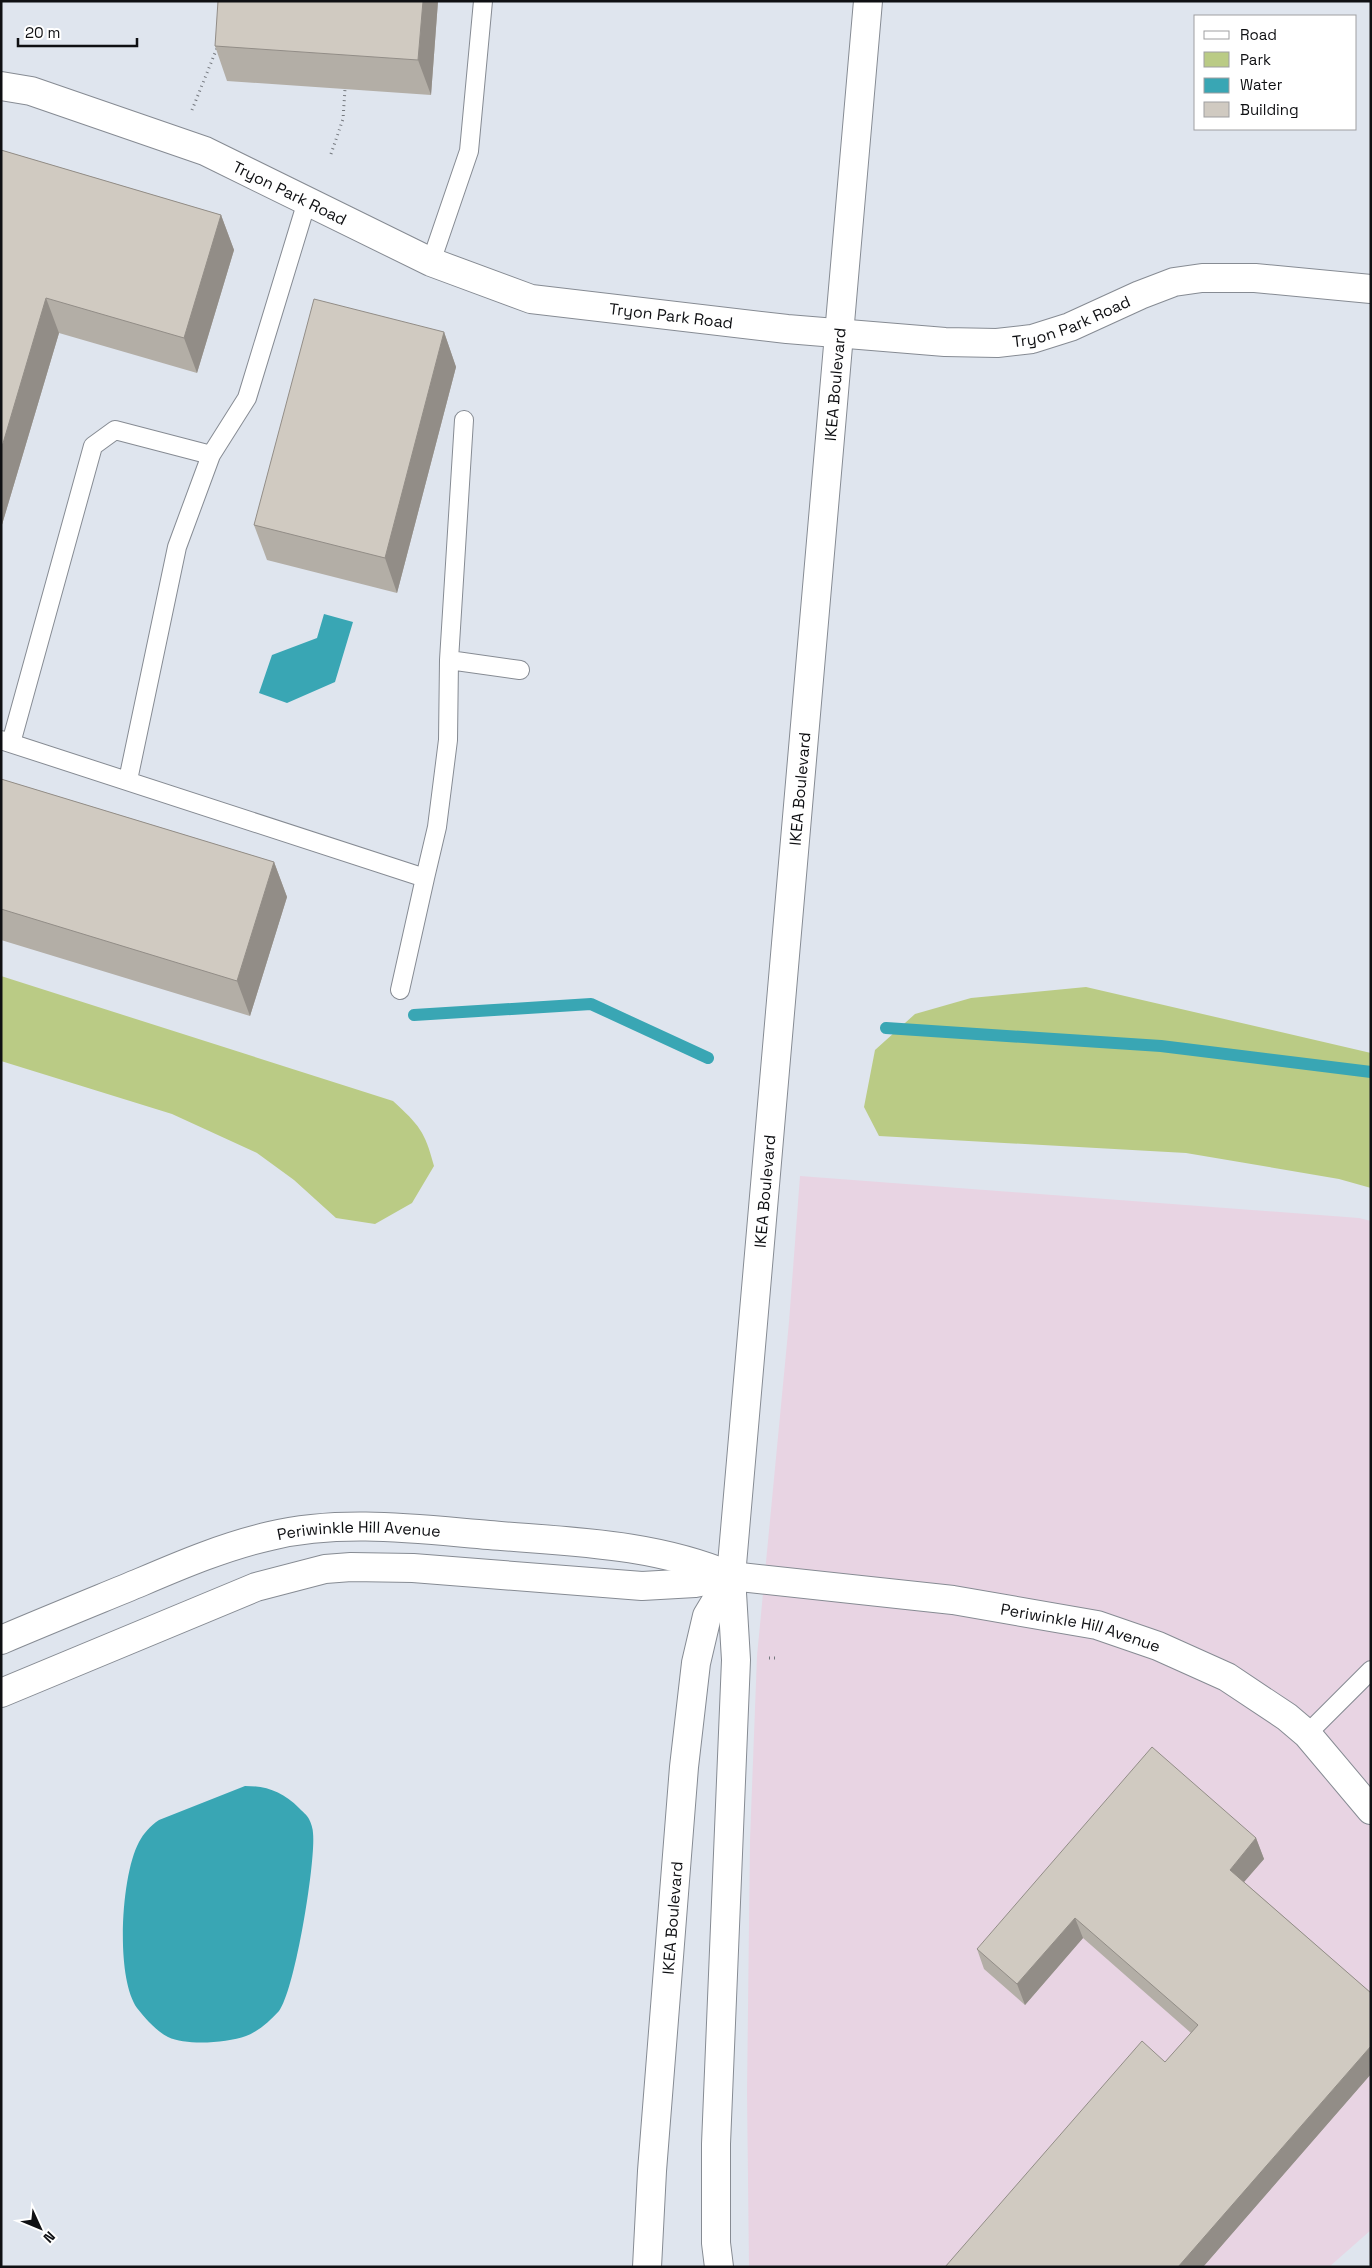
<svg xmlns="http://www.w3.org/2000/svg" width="1372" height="2268" font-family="'Space Grotesk',sans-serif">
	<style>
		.commercial { fill: #e8d4e3 }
		.green { fill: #bacb85 }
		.water { fill: #39a6b4 }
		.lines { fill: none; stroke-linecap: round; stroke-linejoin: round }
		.stream { stroke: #39a6b4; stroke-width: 12 }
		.service-casing { stroke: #868b93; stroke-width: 20 }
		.minor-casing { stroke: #868b93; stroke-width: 30 }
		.tertiary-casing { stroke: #868b93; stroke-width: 30 }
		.path { stroke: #74787e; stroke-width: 3; stroke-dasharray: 1 4; stroke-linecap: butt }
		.service { stroke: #fff; stroke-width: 18 }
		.minor { stroke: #fff; stroke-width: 28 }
		.tertiary { stroke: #fff; stroke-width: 28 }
		.wall { fill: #b3aea6 }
		.shaded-wall { fill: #928d87 }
		.building { fill: #d0cac1; stroke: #928d87 }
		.labels { text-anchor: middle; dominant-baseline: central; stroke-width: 4; stroke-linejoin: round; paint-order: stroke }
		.street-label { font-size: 16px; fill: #0f1013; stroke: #fff }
	</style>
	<rect width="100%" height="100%" fill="#dfe5ee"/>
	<path class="commercial" d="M800,1176L1359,1218L1371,1221V2230L1329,2267H749L747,2093L750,1840L757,1656L789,1322Z"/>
	<path class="green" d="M1,976L393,1101C419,1125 425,1131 434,1166L412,1203L375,1224L336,1218L294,1180L257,1153L172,1114L1,1061Z
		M1086,987L1371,1053V1188L1339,1179L1186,1153L879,1136L864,1107L875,1050L915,1014L971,998Z"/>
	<path class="water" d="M324,614L353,622L335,682L287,703L259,693L272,655L317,638Z
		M245,1786C267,1786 283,1792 299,1808C302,1811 307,1815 309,1819C311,1823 313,1829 313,1833C316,1861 295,1990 279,2011C270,2021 259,2031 246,2036C226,2043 187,2046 168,2037C156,2031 145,2018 137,2008C115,1977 121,1875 139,1842C144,1833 150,1826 159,1820Z"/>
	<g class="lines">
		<path class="stream" d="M414,1015L591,1004L708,1058
			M886,1028L1161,1046L1371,1072"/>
		<g class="service-casing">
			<path id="service" d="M431,262L469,151L483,1
				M449,660L464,420
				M1,740L425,878L437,827L448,740L449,660L520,670
				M11,743L93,446L115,430L211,455
				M128,780L177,547L211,455L247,398L307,201
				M400,990L425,878
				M1307,1734L1371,1670"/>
		</g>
		<g class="minor-casing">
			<g id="minor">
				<path id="s1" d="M1,86L31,91L205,151L431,262L531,299L787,329L945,342L997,343L1032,339L1070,327L1140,295L1174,282L1202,278H1255L1371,289"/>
				<path id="s2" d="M731,1576L953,1600L1097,1625L1158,1646L1227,1677L1287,1717L1307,1734L1371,1810"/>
			</g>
		</g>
		<g class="tertiary-casing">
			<g id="tertiary">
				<path id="s3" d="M1,1640C48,1620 95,1601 141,1582C183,1564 226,1546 270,1536C341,1519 417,1529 489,1535C571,1542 653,1543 731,1576"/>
				<path d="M1,1693L256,1587L325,1569L351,1567L413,1568L642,1586L695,1583L731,1576"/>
				<path id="s4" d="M647,2267L652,2171L684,1767L696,1663L707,1616L731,1576"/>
				<path id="s5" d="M719,2267L716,2243V2144L736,1660L731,1576L868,1"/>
			</g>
		</g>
		<path class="path" d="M192,110L217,48
			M331,154L343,119L345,89
			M769,1658H779"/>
		<use href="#service" class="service"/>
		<use href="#minor" class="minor"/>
		<use href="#tertiary" class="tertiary"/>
	</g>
	<path class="wall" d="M438,1L431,95L227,81L215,46Z
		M1,150L221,215L234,250L197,373L59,333L1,528Z
		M444,332L456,367L397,593L267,560L254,525Z
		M1,779L274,862L287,897L250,1016L1,940Z
		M1256,1838L1264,1859L1244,1882L1371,1993V2074L1203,2267H945L1165,2062L1191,2033L1083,1938L1025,2005L984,1969L977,1949Z"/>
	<path class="shaded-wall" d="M423,1H438L431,95L418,60Z
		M221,215L234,250L197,373L184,338Z
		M46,298L59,333L1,528V450Z
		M444,332L456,367L397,593L385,558Z
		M274,862L287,897L250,1016L237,981Z
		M1256,1838L1264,1859L1237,1890L1230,1870Z
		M1075,1918L1083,1938L1025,2005L1017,1984Z
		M1371,2046V2074L1203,2267H1178Z"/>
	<path class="building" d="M218,1H423L418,60L215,46Z
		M1,150L221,215L184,338L46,298L1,450Z
		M314,299L444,332L385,558L254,525Z
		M1,779L274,862L237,981L1,909Z
		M1152,1747L1256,1838L1230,1870L1371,1993V2046L1178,2267H945L1142,2041L1165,2062L1198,2025L1075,1918L1017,1984L977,1949Z"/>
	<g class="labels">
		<g class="street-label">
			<text stroke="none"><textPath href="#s1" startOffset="309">Tryon Park Road</textPath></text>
			<text stroke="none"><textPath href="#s1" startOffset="714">Tryon Park Road</textPath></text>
			<text stroke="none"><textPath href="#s1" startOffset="1119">Tryon Park Road</textPath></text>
			<text stroke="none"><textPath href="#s5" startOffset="1888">IKEA Boulevard</textPath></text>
			<text stroke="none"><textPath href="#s5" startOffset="1482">IKEA Boulevard</textPath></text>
			<text stroke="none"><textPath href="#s5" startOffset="1078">IKEA Boulevard</textPath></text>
			<text stroke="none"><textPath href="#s3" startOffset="378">Periwinkle Hill Avenue</textPath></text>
			<text stroke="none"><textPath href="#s2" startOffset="354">Periwinkle Hill Avenue</textPath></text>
			<text stroke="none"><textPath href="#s4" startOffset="350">IKEA Boulevard</textPath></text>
		</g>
	</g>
	<rect width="1372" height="2268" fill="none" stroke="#0f1013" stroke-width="5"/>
	<rect x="1194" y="15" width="162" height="115" fill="#ffffff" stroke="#9f9fa1"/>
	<rect x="1204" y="31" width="25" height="8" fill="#ffffff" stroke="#9f9fa1"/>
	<text x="1240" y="40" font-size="15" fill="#0f1013">Road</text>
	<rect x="1204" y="52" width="25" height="15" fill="#bacb85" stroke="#9f9fa1"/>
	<text x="1240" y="65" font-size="15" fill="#0f1013">Park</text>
	<rect x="1204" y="78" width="25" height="15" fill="#39a6b4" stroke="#9f9fa1"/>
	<text x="1240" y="90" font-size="15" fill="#0f1013">Water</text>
	<rect x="1204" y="102" width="25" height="15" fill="#d0cac1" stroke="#9f9fa1"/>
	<text x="1240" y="115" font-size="15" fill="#0f1013">Building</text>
	<g transform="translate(40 2228) rotate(134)" stroke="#ffffff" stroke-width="4" paint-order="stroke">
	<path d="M0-4L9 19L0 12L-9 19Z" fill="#0f1013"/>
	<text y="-8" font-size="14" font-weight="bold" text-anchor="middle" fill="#0f1013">N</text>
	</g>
	<path d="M18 38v8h119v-8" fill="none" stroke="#0f1013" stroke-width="2.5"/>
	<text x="25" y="38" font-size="15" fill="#0f1013" stroke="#ffffff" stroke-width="4" paint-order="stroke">20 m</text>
</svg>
